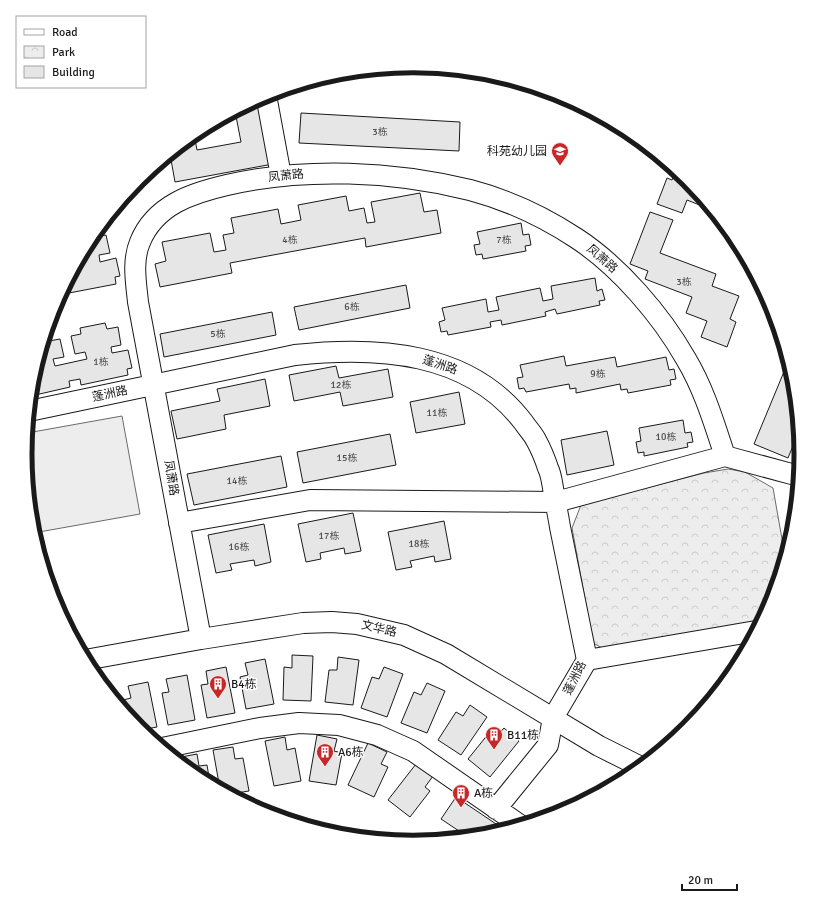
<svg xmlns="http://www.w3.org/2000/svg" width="826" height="908" font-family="Signika,'Noto Sans SC',sans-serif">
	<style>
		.park { fill: url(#park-crowns); stroke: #6a6a6a }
		.built { fill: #ededed; stroke: #6a6a6a }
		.building { fill: #e6e6e6; stroke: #1a1a1a }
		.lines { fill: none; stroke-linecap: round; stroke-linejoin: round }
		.minor-casing { stroke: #1a1a1a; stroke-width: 22 }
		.minor { stroke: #fff; stroke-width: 20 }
		.labels { text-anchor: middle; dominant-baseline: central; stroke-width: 3; stroke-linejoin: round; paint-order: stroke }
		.number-label { font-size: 10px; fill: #4d4d4d }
		.poi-label { font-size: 12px; fill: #1a1a1a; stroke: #fff; text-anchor: start }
		.street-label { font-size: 12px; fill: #1a1a1a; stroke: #fff }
		.rim { fill: none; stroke: #1a1a1a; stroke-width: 5 }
	</style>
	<defs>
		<pattern id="park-crowns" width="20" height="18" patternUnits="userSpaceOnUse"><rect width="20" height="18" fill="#ededed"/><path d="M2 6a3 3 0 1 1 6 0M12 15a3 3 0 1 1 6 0" fill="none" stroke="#cbcbcb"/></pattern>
	</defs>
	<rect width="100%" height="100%" fill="#fff"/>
	<path class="park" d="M728,469L745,472L773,488L785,556L771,603L762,620L604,649L593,643L572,528L581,505L704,473Z"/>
	<path class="built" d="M122,416L140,514L39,532L25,459L27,433Z"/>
	<path class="building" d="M413,66L478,72V76L403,67Z
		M260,98L273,164L175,182L170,154L194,134L197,150L241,142L235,111Z
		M301,113L460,122L459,151L299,143Z
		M676,170L688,180L712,210L687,200L682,213L657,204L667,178L672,180Z
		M420,193L424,212L437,210L441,233L366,247L365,238L230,263L232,273L160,287L155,264L166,261L162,242L210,233L214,252L226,250L223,235L234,233L231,218L278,209L281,224L301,220L298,205L346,196L349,211L364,208L367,223L375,222L371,202Z
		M650,212L673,220L660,253L716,274L712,286L739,296L730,319L736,322L727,347L701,337L707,321L686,313L692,297L645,279L648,271L630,264Z
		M521,223L523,235L529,234L531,245L525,246L526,251L483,259L482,254L476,255L474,245L480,244L477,232Z
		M94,234L95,237L106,235L110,253L99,255L100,262L116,258L120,276L115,277L116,284L69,293L68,287L64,288L91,238Z
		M595,278L597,291L602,289L605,300L599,301L600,305L557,314L555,309L545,312L546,316L502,325L501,320L490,322L491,327L448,335L447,331L441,332L439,322L445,320L442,308L486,299L488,312L499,310L496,297L540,288L543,301L553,299L551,286Z
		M406,285L410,308L299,330L294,307Z
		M272,312L276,335L164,357L160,334Z
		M105,323L107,329L118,327L121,345L111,347L112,353L128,350L132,368L127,369L128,375L81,385L80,379L69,381L70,387L31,396L33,378L45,335H48L49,341L60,339L64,357L53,359L55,366L87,359L85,352L75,354L71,336L81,334L80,328Z
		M564,356L566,366L615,357L617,367L666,357L669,370L674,369L676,379L670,380L671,385L628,393L627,389L621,390L620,384L576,393V388L570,389L569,384L526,392L524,388L519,389L517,378L523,377L520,365Z
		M788,362L794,379L799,431L788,458L754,444Z
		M336,366L339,378L388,369L393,397L343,406L340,392L294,401L289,375Z
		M265,379L270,406L224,415L226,429L177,439L171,411L220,401L217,389Z
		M459,392L465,424L416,433L410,402Z
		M683,420L685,433L691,432L693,442L687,443L688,447L644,456V452L638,453L636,442L641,441L639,428Z
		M607,431L614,465L567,475L561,440Z
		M390,434L396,465L303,483L297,452Z
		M281,456L287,487L194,505L187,474Z
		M353,513L361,551L345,554L344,548L320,553L321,559L306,562L298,524Z
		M444,521L451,559L435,562L434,556L410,561L412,567L396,570L388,532Z
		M264,524L271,562L255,566L254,560L230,564L232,570L216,573L208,535Z
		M292,655L313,656L311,701L283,700L284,667L292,668Z
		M338,657L359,660L353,705L325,702L329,670H337Z
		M265,659L274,704L246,709L240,677L248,675L245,663Z
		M226,667L235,713L207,718L201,685L208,684L206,671Z
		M384,667L403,674L387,717L361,708L372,677L379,679Z
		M187,675L195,720L168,725L162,693L169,692L166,679Z
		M148,682L157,727L141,730L126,712L123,700L131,698L128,686Z
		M427,683L445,691L427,733L401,723L414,692L421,695Z
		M470,705L487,717L461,755L438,740L456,712L463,716Z
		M504,728L519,741L490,777L468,759L489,733L495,738Z
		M317,735L337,739L334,751L342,753L336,785L309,781Z
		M285,737L287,750L295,748L301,781L274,786L265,741Z
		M368,743L387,752L381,764L388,767L374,797L348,785Z
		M233,747L235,759L243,758L249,791L230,794L220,789L213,750Z
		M197,754L199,766L207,765L210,783L197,776L177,760L176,758Z
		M416,764L433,776L425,787L430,791L410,817L388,800Z
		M456,797L505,830L488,835L468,837L441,819Z"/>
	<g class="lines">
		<g class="minor-casing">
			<path id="minor" d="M266,95L281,176
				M29,411L295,355C377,346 470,351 524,423C528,429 533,434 536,440C541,449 545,459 548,468C551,474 552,482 553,488C555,501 558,514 560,527C569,571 578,616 587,660L553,718L548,745L496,809
				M179,523L310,500L556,502L725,456L799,476
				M201,639L138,302C136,282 132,261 140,242C155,205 192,193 227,185C305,167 393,171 470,190C508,200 544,217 576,238C619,266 661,315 686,359C704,389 714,423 725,456
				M85,660L201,639L303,623L332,622L357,624L404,635L446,654L599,746L641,767
				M587,660L756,631
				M162,748L260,728L299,723L339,725L377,735L413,751L520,825"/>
		</g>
		<use href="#minor" class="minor"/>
	</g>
	<defs>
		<g id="school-pin" transform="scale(0.9)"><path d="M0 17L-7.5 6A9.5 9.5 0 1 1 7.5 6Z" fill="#c62828" stroke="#fff"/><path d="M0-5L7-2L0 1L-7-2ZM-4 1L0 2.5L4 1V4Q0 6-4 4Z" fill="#fff"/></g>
		<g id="building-pin" transform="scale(0.9)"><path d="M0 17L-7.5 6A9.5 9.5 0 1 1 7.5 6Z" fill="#c62828" stroke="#fff"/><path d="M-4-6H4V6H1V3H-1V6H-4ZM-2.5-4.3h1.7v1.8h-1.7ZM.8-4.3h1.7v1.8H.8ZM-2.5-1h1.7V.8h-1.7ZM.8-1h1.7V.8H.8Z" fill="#fff"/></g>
	</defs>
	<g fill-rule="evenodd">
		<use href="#school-pin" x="560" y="151"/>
		<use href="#building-pin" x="218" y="684"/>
		<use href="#building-pin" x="494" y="735"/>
		<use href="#building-pin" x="325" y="752"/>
		<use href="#building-pin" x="461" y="793"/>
	</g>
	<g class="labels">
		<g class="number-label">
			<text x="380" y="132">3栋</text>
			<text x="290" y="240">4栋</text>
			<text x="504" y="240">7栋</text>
			<text x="684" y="282">3栋</text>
			<text x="352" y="307">6栋</text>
			<text x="218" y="334">5栋</text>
			<text x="101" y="362">1栋</text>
			<text x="598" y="374">9栋</text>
			<text x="341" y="385">12栋</text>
			<text x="437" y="413">11栋</text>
			<text x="666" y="437">10栋</text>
			<text x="347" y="458">15栋</text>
			<text x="237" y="481">14栋</text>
			<text x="329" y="536">17栋</text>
			<text x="419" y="544">18栋</text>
			<text x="239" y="547">16栋</text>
		</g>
		<g class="poi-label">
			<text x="547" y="151" text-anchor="end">科苑幼儿园</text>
			<text x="231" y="684">B4栋</text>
			<text x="507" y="735">B11栋</text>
			<text x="338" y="752">A6栋</text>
			<text x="474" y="793">A栋</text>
		</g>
		<g class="street-label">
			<text transform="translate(286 176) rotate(-6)">凤萧路</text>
			<text transform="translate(602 259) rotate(41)">凤萧路</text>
			<text transform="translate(440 365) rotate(18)">蓬洲路</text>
			<text transform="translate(110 394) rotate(-12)">蓬洲路</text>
			<text transform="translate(171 478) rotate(80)">凤萧路</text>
			<text transform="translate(379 629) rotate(13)">文华路</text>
			<text transform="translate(575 678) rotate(-63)">蓬洲路</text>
		</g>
	</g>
	<path d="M0 0H826V908H0ZM32 454a381 381 0 1 1 762 0a381 381 0 1 1-762 0Z" fill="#fff" fill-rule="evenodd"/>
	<path class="rim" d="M32 454a381 381 0 1 1 762 0a381 381 0 1 1-762 0Z"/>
	<rect x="16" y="16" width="130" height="72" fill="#ffffff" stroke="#a3a3a3"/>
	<rect x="24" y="29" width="20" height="6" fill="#ffffff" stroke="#a3a3a3"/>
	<text x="52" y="36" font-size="12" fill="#1a1a1a">Road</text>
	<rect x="24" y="46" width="20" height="12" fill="url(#park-crowns)" stroke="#a3a3a3"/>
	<text x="52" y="56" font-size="12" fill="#1a1a1a">Park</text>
	<rect x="24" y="66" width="20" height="12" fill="#e6e6e6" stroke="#a3a3a3"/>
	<text x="52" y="76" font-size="12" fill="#1a1a1a">Building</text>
	<path d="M682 884v6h55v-6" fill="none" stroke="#1a1a1a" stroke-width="2"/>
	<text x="688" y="884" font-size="12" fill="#1a1a1a" stroke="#ffffff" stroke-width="3" paint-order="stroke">20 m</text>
</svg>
